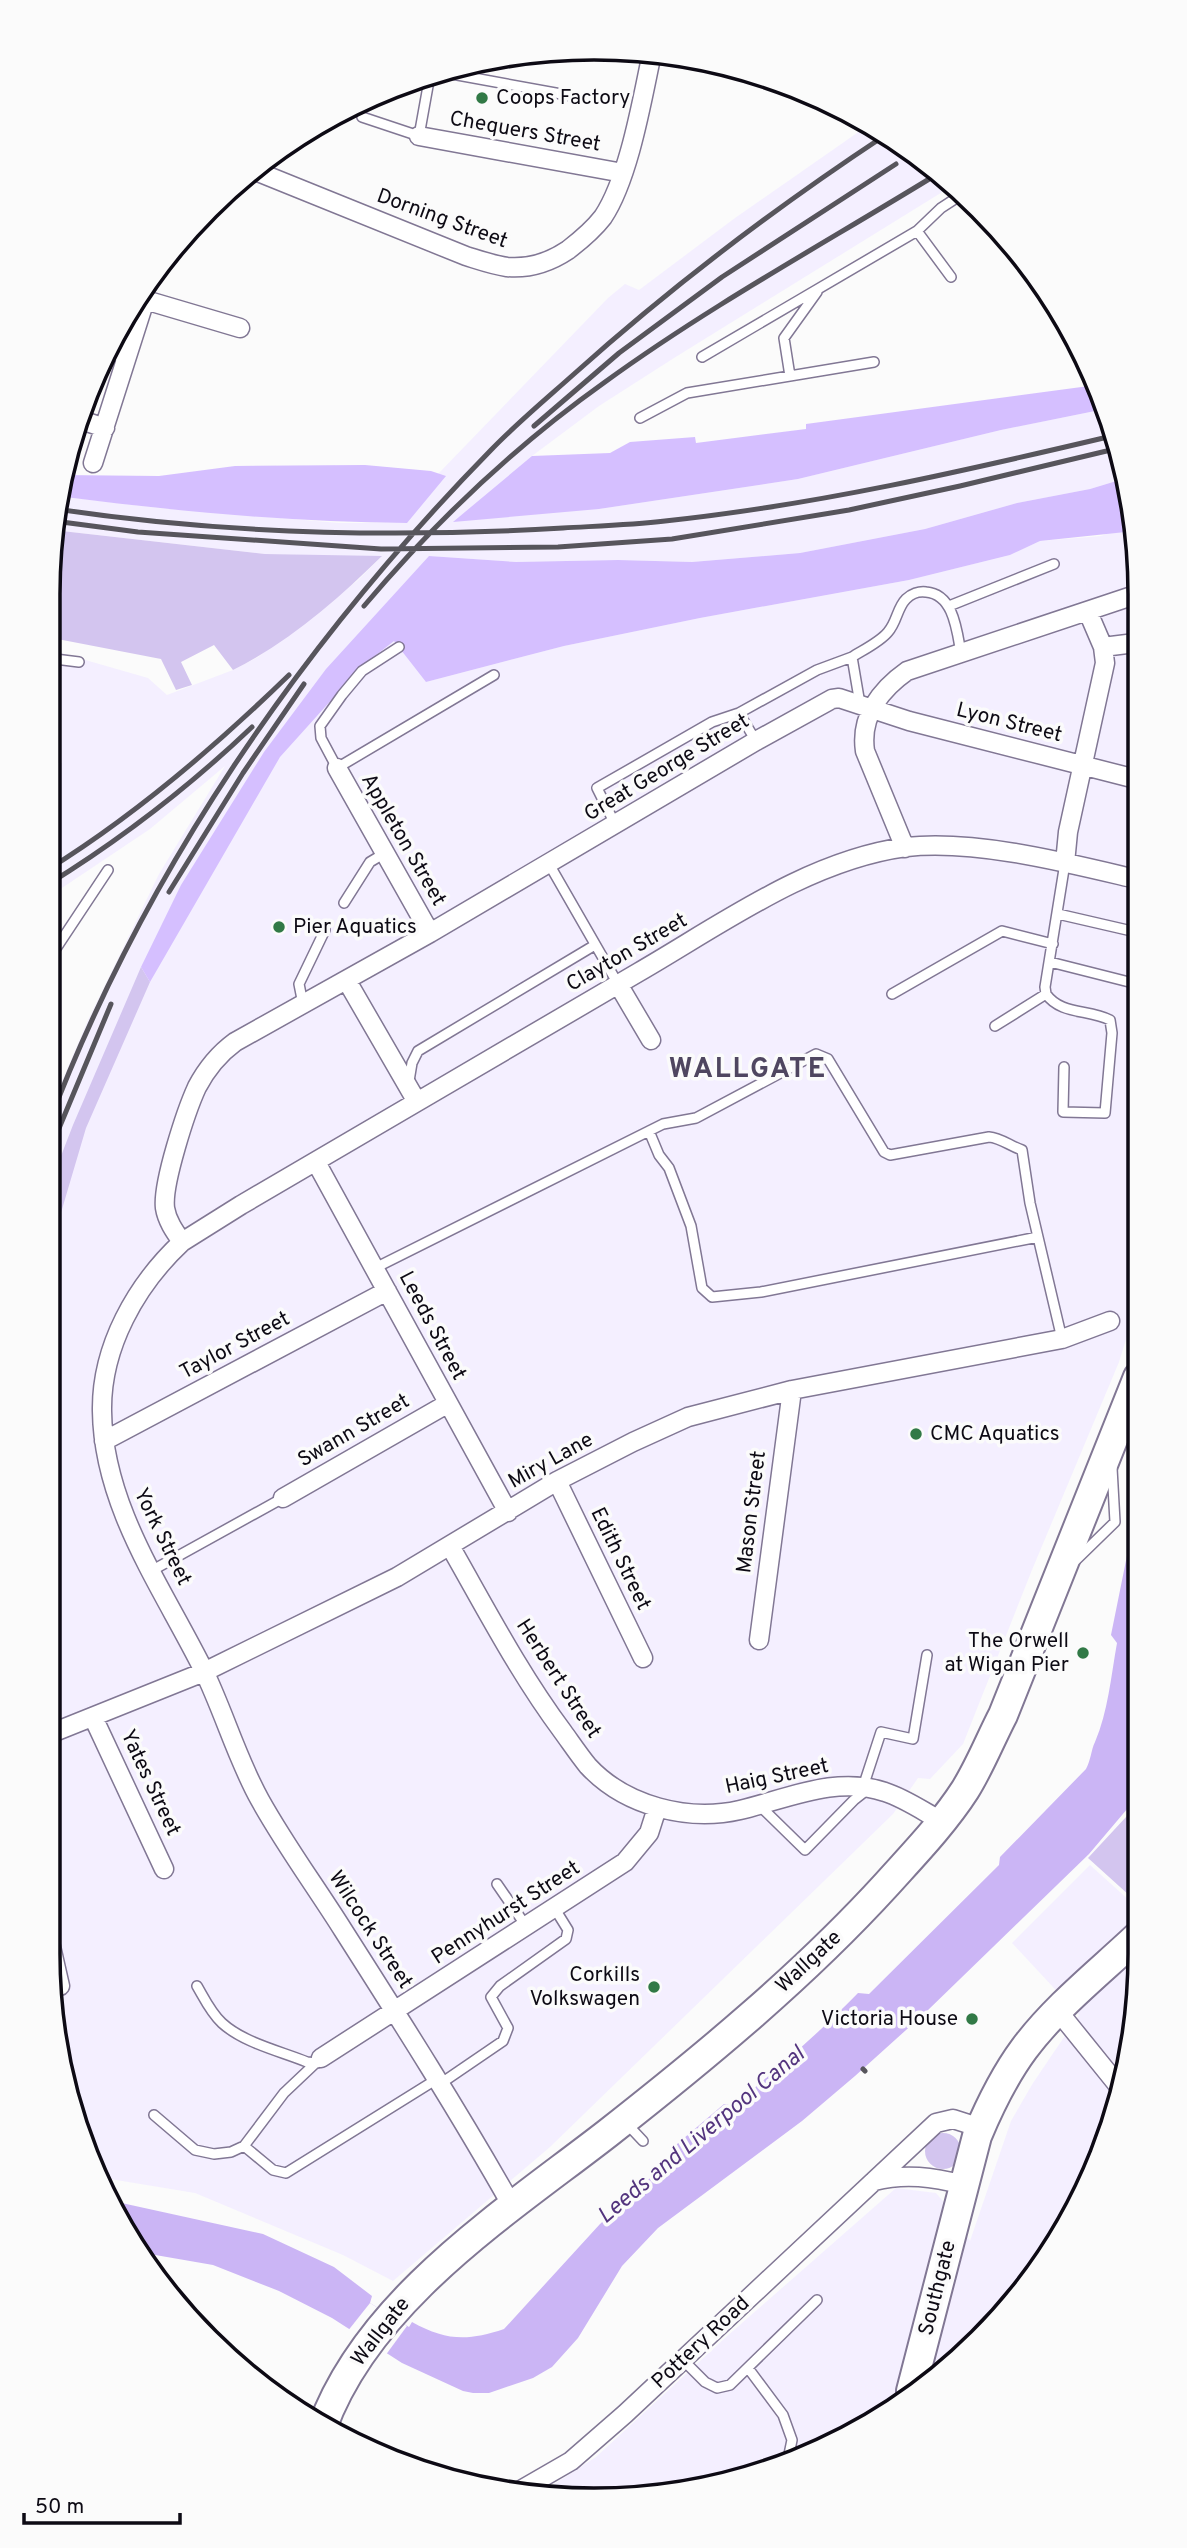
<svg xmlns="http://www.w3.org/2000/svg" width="1187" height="2548" font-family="Overpass,sans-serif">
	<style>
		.built { fill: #f4efff }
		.green { fill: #d3c5ef }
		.forest { fill: #d5bfff }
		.water { fill: #cbb5f5 }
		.pier { fill: #fbfbfb }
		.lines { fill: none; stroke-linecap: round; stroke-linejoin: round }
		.service-casing { stroke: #817794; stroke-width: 12 }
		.minor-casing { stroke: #817794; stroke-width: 21 }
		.trunk-casing { stroke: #817794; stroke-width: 32 }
		.service { stroke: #fff; stroke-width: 9 }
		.minor { stroke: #fff; stroke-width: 18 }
		.trunk { stroke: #fff; stroke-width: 28 }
		.rail { stroke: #57555c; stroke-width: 5 }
		.poi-dot { fill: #317946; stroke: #fbfbfb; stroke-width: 2.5 }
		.labels { text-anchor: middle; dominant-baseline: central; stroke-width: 7; stroke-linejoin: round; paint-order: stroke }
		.poi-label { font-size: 21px; fill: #0d0a14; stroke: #fbfbfb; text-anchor: start }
		.street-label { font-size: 21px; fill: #0d0a14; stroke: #fbfbfb }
		.water-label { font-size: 23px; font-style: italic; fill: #53347e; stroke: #fbfbfb }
		.district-label { font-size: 28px; font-weight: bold; letter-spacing: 2px; fill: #4f4660; stroke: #fbfbfb }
		.rim { fill: none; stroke: #0d0a14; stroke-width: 3.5 }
	</style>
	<rect width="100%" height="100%" fill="#fbfbfb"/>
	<path class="built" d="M867,126L926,160L952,186L674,358L599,406L532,456L599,509L798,479L1001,430L1105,409L1123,479L1090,489L1017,503L925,529L800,553L692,562L618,560L516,562L429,556L426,682L564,646L700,618L909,580L1010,555L1040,541L1101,536L1135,523L1138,1301L1119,1362L1032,1570L963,1744L930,1779L918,1778L893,1814L550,2147L393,2281L343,2255L195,2193L98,2177L76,2130L47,1954V1116L88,1020L159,874L225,766L150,829L47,898V649L148,678L167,695L233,670L258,657L357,581L381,557L265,554L53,530L57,496L159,508L233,514L339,523H406L445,476L438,474L608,298L625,284L639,290L735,218Z
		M1090,1865L1140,1910V1955L1129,2061L1098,2163L1004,2315L866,2428L769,2472L665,2496L542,2492L596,2457L725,2338L896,2188L936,2193L954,2214L970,2241L1011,2121L1033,2083L1079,2015L1012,1943Z"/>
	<path class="green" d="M53,530L265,554L382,556C337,600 289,642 233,670L214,645L181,662L192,685L176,690L161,659L47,637V593Z
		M141,967L150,982L86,1128L47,1260V1192L73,1125Z
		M1139,1803L1140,1905L1088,1858Z
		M925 2151a18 18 0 1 1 36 0a18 18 0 1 1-36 0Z"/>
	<path class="forest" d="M1097,383L1105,409L1001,430L798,479L599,509L453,522L532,456L610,453L630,442L695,437L696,443L806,429V424L1089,386Z
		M365,465L431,471L446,476L407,523C290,522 173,511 57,496L61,475L159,476L235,466Z
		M1123,479L1135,522V531L1040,541L1010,555L909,580L700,618L564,646L426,682L394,641L362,666L280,757L150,982L141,967L181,885L264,752L326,669L429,556L516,562L618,560L692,562L800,553L925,529L1017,503L1090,489Z"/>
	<path class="water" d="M1138,1501L1139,1795L1089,1854L926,2012L855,2076L802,2121L658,2228L622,2266L578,2338L552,2367L533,2378L489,2393H473L463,2391L402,2363L332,2318L279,2291L213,2265L138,2252L120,2227L108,2200L263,2234L334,2267L372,2296L370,2303L409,2327L412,2322C446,2341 468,2341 504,2329L600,2224L672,2158L670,2150L724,2104L734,2105C777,2069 819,2033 858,1993L869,1994L999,1865L1000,1857L1086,1769C1091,1760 1091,1750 1095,1742C1108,1712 1111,1676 1117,1643L1111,1635Z"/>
	<path class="pier" d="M370,2303L407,2326L385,2356L347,2332Z"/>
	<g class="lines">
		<g class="service-casing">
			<path id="service" d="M441,72L572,96
				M362,117L419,136L430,75
				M917,231L951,277
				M106,353L127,359
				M702,357L917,231L941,208L961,195
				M790,376L784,338L817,292
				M640,418L687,393L874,362
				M949,606L1054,564
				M399,647L362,671L342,695L320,726L321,738L337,768L494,675
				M852,657C863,650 880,642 888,632C897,622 897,608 906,599C911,594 919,591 926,592C954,594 957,632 961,653
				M47,658L79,662
				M756,741L739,713L817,670L852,657L860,704
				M615,824L597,788L712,722L739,713
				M549,864L618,984
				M344,903L370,862L385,853
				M1058,914L1136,932
				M47,962L108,870
				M1050,962L1137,984
				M892,994L1002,931L1053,944
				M303,1004L299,984L325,930
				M995,1026L1046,994
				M1064,1067L1063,1112L1105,1113L1112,1033L1110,1020C1088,1009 1061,1015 1046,994L1045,987L1065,863
				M409,1081L412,1063L418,1051L595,945
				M649,1131L659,1155L669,1168L691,1226L702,1288L712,1297L761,1292L1038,1237
				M375,1268L663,1124L696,1118L816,1054L828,1059L884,1152L890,1155L989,1137C1001,1138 1010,1146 1022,1150L1030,1203L1062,1339
				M1076,1560L1115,1522L1112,1468
				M151,1571L283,1498
				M863,1787L881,1732L913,1739L927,1655
				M759,1805L805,1850L854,1800L868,1789
				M497,1884L526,1926
				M197,1986C204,1998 211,2013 222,2023C244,2043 280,2051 307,2062L317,2063
				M440,2084L503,2041L508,2028L491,1997L500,1986L566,1939L568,1930L555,1909
				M154,2115L195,2150L214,2154L231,2152L244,2146L284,2093L321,2058
				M627,2124L643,2141
				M244,2146L273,2170L286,2173L437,2079
				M683,2360L705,2382L717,2388L730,2385L817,2300
				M748,2368L783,2415L792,2440L787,2464"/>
		</g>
		<g class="minor-casing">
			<path id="minor" d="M668,55L710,61
				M419,136L623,173
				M253,170L466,256C479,260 493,265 507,267C529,269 550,262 568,250C581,240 593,230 603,217C629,178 642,100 652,53
				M135,297L240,328
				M78,419L105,428
				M93,463L145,300
				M1103,647L1135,643
				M337,768L430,933
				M905,848L865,751C860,717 880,690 907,671L1135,595
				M1065,863L1068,832L1105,663L1103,647L1088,612
				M347,981L417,1102
				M618,984L651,1040
				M316,1162L508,1512
				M182,1242L241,1205C374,1128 506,1049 639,972C722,924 809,860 906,847C975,839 1068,863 1136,879
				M104,1441L387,1291
				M557,1481L643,1658
				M283,1498L447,1404
				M450,1546C486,1609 519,1673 563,1732C571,1743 579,1755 588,1766C625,1806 688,1822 740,1810C787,1799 836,1775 885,1792C904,1798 923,1811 941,1821
				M759,1640L792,1390
				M93,1717L164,1869
				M47,1735L204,1672L397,1577L557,1481L633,1442L688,1417L792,1390L1062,1339L1110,1321
				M47,1929L60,1986
				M1058,2011L1121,2089
				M321,2058L625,1862L649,1833L657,1808
				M874,2181C905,2173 933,2177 964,2185
				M512,2206C459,2112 401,2021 343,1930C316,1887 285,1845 260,1800C237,1759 224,1712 203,1669C162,1587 103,1506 102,1411C101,1347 136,1285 182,1242C175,1232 167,1221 165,1208C162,1184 186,1111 197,1087C206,1070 220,1053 235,1042L430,933L756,741L832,699L839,698L909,721L1136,779
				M519,2491L571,2461L625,2414L936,2123L953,2119L981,2128"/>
		</g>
		<g class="trunk-casing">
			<path id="trunk" d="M911,2391L977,2136C990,2105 1004,2076 1024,2049C1056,2006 1101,1971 1140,1934
				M322,2428C368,2300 505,2213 608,2133C706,2056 803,1976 887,1884C914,1854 943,1824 965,1790C980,1766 990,1740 1003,1715L1138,1377"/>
		</g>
		<use href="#service" class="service"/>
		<use href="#minor" class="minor"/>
		<use href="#trunk" class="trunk"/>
		<path class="rail" d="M534,426L619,353L722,277L896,164
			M56,509C223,534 394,538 563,528C597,526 631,525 665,521C816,505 964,471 1112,436
			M54,521L138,532L381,549L558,547L672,539L849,510L960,486L1115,449
			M364,606C435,522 515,446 605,382C711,305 827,242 939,173
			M47,870C136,815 215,747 289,675
			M47,885C120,840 190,786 252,727
			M169,892L243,773L304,684
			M47,1128C143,873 301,644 491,450C517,423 546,399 574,374C671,287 775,208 884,136
			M47,1157L111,1004
			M863,2069L865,2071"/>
	</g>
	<g class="poi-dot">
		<circle cx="482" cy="98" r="7"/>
		<circle cx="279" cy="927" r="7"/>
		<circle cx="916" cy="1434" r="7"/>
		<circle cx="1083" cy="1653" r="7"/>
		<circle cx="654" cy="1987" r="7"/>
		<circle cx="972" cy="2019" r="7"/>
	</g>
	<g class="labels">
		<g class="poi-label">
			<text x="496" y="98">Coops Factory</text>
			<text x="293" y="927">Pier Aquatics</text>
			<text x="930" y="1434">CMC Aquatics</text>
			<text x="1069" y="1641" text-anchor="end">The Orwell<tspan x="1069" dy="24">at Wigan Pier</tspan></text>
			<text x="640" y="1975" text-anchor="end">Corkills<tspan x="640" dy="24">Volkswagen</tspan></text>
			<text x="958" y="2019" text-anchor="end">Victoria House</text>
		</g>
		<g class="street-label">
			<text transform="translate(525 132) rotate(10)">Chequers Street</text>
			<text transform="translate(442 219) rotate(20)">Dorning Street</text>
			<text transform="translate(1009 723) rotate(14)">Lyon Street</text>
			<text transform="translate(667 768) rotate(-31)">Great George Street</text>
			<text transform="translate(403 840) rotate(60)">Appleton Street</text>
			<text transform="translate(627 953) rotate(-30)">Clayton Street</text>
			<text transform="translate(432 1326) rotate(62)">Leeds Street</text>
			<text transform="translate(235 1346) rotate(-28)">Taylor Street</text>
			<text transform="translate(354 1431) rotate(-30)">Swann Street</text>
			<text transform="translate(551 1461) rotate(-29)">Miry Lane</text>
			<text transform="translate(752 1512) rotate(-83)">Mason Street</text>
			<text transform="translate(162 1537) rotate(64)">York Street</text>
			<text transform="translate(620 1559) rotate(64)">Edith Street</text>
			<text transform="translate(558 1679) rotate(57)">Herbert Street</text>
			<text transform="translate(777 1777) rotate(-12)">Haig Street</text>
			<text transform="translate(150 1783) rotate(65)">Yates Street</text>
			<text transform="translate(506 1913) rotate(-33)">Pennyhurst Street</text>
			<text transform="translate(370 1930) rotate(57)">Wilcock Street</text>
			<text transform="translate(809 1962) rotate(-43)">Wallgate</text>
			<text transform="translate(938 2288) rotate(-76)">Southgate</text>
			<text transform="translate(381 2332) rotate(-52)">Wallgate</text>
			<text transform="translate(701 2343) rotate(-43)">Pottery Road</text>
		</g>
		<g class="water-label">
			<text transform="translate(702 2136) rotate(-40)">Leeds and Liverpool Canal</text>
		</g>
		<g class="district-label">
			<text x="748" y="1070">WALLGATE</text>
		</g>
	</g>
	<path d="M0 0H1187V2548H0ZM594 60H594A534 534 0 0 1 1128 594V1954A534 534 0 0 1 594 2488H594A534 534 0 0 1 60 1954V594A534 534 0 0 1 594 60Z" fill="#fbfbfb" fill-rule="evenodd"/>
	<path class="rim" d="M594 60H594A534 534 0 0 1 1128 594V1954A534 534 0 0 1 594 2488H594A534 534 0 0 1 60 1954V594A534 534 0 0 1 594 60Z"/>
	<path d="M24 2513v10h156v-10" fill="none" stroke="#0d0a14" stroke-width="3.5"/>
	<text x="35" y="2513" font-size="21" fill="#0d0a14" stroke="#fbfbfb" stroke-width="5" paint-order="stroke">50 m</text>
</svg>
